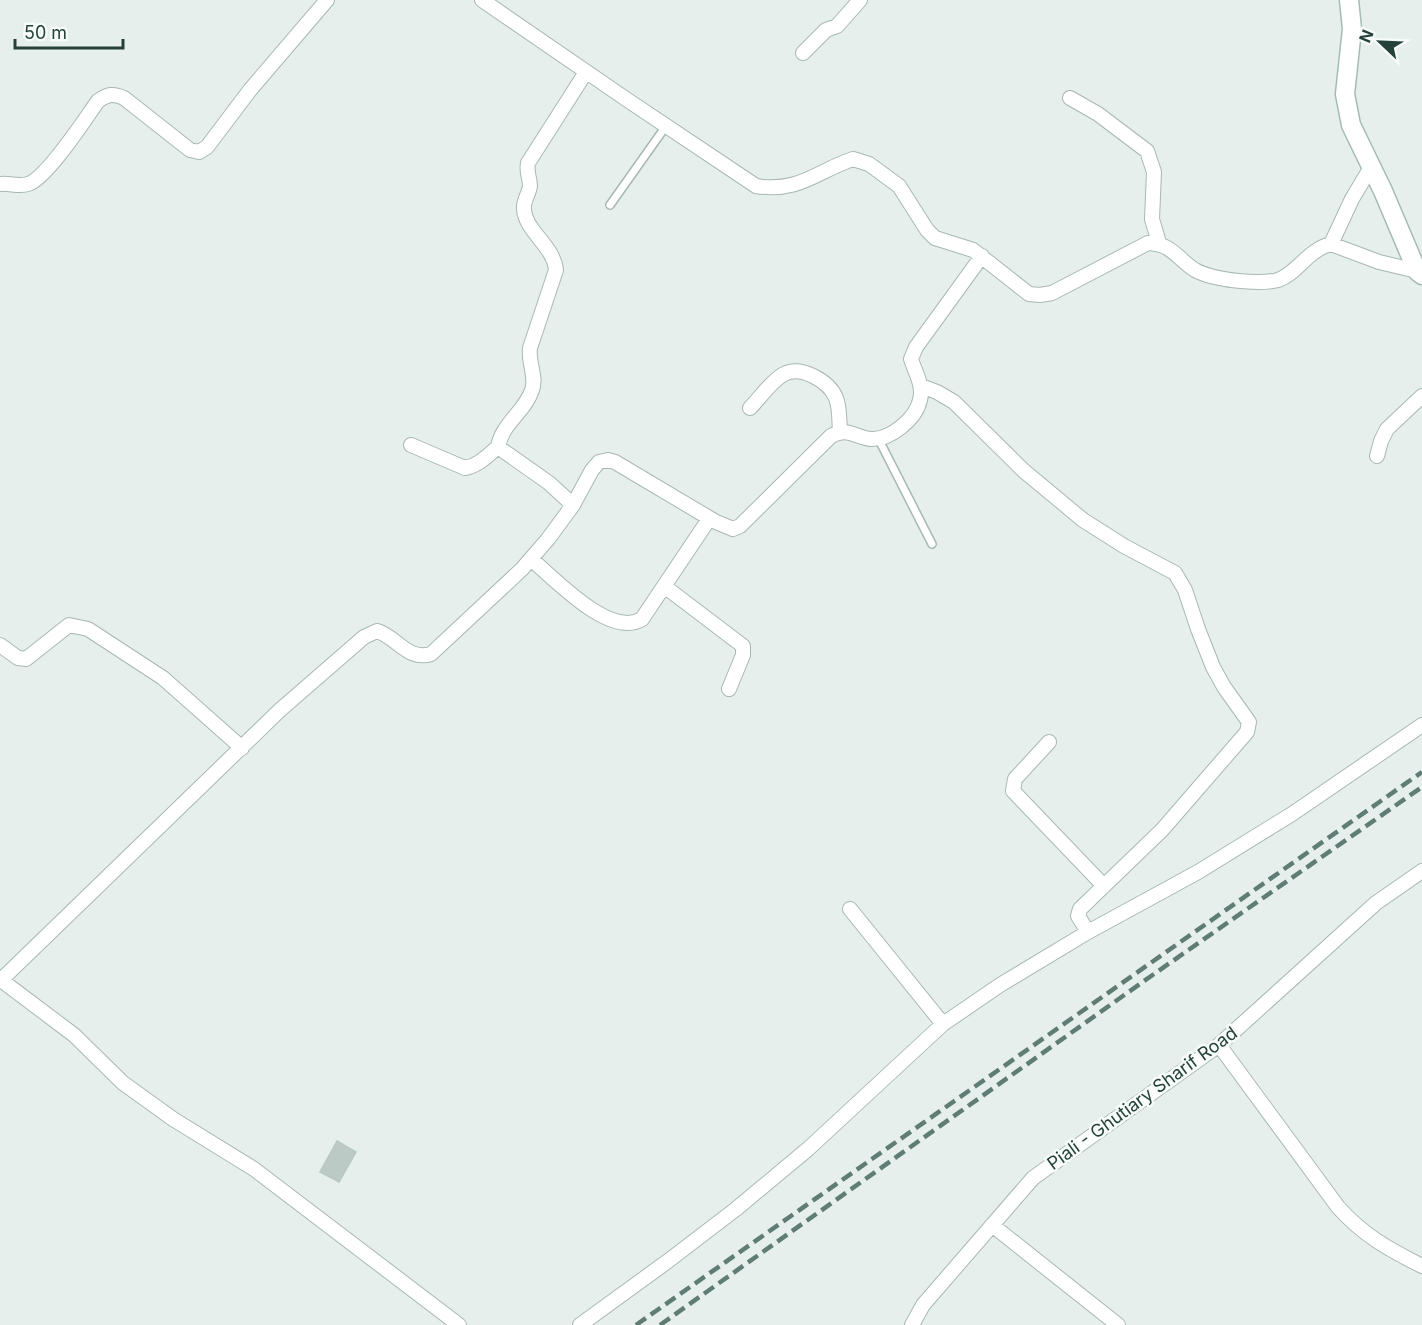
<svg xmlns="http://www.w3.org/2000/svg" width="1422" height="1325" font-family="Inter,sans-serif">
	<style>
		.building { fill: #bbcac4; stroke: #b8c9c2; stroke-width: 1.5 }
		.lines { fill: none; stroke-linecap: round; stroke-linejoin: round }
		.lane-casing { stroke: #a8b8b2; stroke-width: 10 }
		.street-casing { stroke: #a8b8b2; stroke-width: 16 }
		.secondary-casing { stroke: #a4bbb3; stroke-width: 21 }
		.lane { stroke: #fff; stroke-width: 7 }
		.street { stroke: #fff; stroke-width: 14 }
		.secondary { stroke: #fff; stroke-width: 18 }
		.rail { stroke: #5f7d75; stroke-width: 4.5; stroke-dasharray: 12 6; stroke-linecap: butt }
		.labels { text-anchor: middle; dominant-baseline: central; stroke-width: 5; stroke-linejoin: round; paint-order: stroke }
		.street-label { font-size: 18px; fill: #24423a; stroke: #f7fbf9 }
	</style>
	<rect width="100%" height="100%" fill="#e6efeb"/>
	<path class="building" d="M337,1141L356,1152L339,1182L320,1172Z"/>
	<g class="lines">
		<g class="lane-casing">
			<path id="lane" d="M610,205L666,126
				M878,438L932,544"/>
		</g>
		<g class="street-casing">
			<path id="street" d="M482,0L626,99L756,186C799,193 817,171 853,159L869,164L899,186L927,230L935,238L973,250L1029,294L1040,295L1052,293L1148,243C1173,244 1177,259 1195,270C1213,280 1258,285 1278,280C1297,274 1307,250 1331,244L1379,262L1417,271
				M803,53L826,30L837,26L860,0
				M1070,98L1098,114L1147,151L1154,172L1152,219L1159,243
				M0,184C10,183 19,187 28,184C47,178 85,119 98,101C108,94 113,93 124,98L190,150L199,152L207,147L250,90L327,0
				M1331,244L1352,199L1371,167
				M921,386L937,392L954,402L1024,471L1083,520L1124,546L1175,573L1185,590L1198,629L1213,667L1224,687L1249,722L1247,732L1162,830L1080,909L1078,916L1088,932
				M750,408C760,398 771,381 784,374C801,365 829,381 836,398C840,408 839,420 840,431
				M411,445L465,468C478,466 488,455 498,447
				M1377,456L1381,441L1387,429L1422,396
				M573,505L549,483L498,447C502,423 525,412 532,390C537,377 528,363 530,348L556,270C554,246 525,231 524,209C523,201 529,194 530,186C530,178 526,172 528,163L586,72
				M531,559C554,578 610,639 642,619L709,519
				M664,586L743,646V655L729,689
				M0,645L18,658L26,659L69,625L88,629L163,678L242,748
				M1049,742L1015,779L1013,791L1104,886
				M850,909L943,1024
				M1,980L74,1035L123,1083L173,1119L254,1169L459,1325
				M0,981L280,710L364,637L377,631C397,637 407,661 431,654L522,569L548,539L573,505L592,470L599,462L608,460L615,462L716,522L733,529L740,526L831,436C848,427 854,437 871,439C890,440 916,419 920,400C924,386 915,372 911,359L916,347L982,256
				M1219,1045L1338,1207C1363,1235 1388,1249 1422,1266
				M992,1225L1118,1325
				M580,1325L668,1261L736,1209L808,1149L943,1024L1000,985L1088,932L1198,872L1292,814L1422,725
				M912,1325L923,1305L1033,1178L1219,1045L1376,903L1422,871"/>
		</g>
		<g class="secondary-casing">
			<path id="secondary" d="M1349,0L1352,29L1345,94L1351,125L1383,191L1417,271L1422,275"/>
		</g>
		<use href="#lane" class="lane"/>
		<use href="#street" class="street"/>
		<use href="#secondary" class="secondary"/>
		<path class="rail" d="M636,1325L1422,772
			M660,1325L1144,981L1422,787"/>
	</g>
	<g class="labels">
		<g class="street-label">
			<text transform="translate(1142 1098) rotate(-36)">Piali - Ghutiary Sharif Road</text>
		</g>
	</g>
	<g transform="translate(1380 42) rotate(293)" stroke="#f7fbf9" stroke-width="4.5" paint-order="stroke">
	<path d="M0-4.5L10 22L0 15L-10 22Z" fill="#24423a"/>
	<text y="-9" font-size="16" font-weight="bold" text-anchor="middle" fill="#24423a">N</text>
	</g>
	<path d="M15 39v9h108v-9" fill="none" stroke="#24423a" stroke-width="3"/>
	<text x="24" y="39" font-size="18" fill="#24423a" stroke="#f7fbf9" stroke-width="4.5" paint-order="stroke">50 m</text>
</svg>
